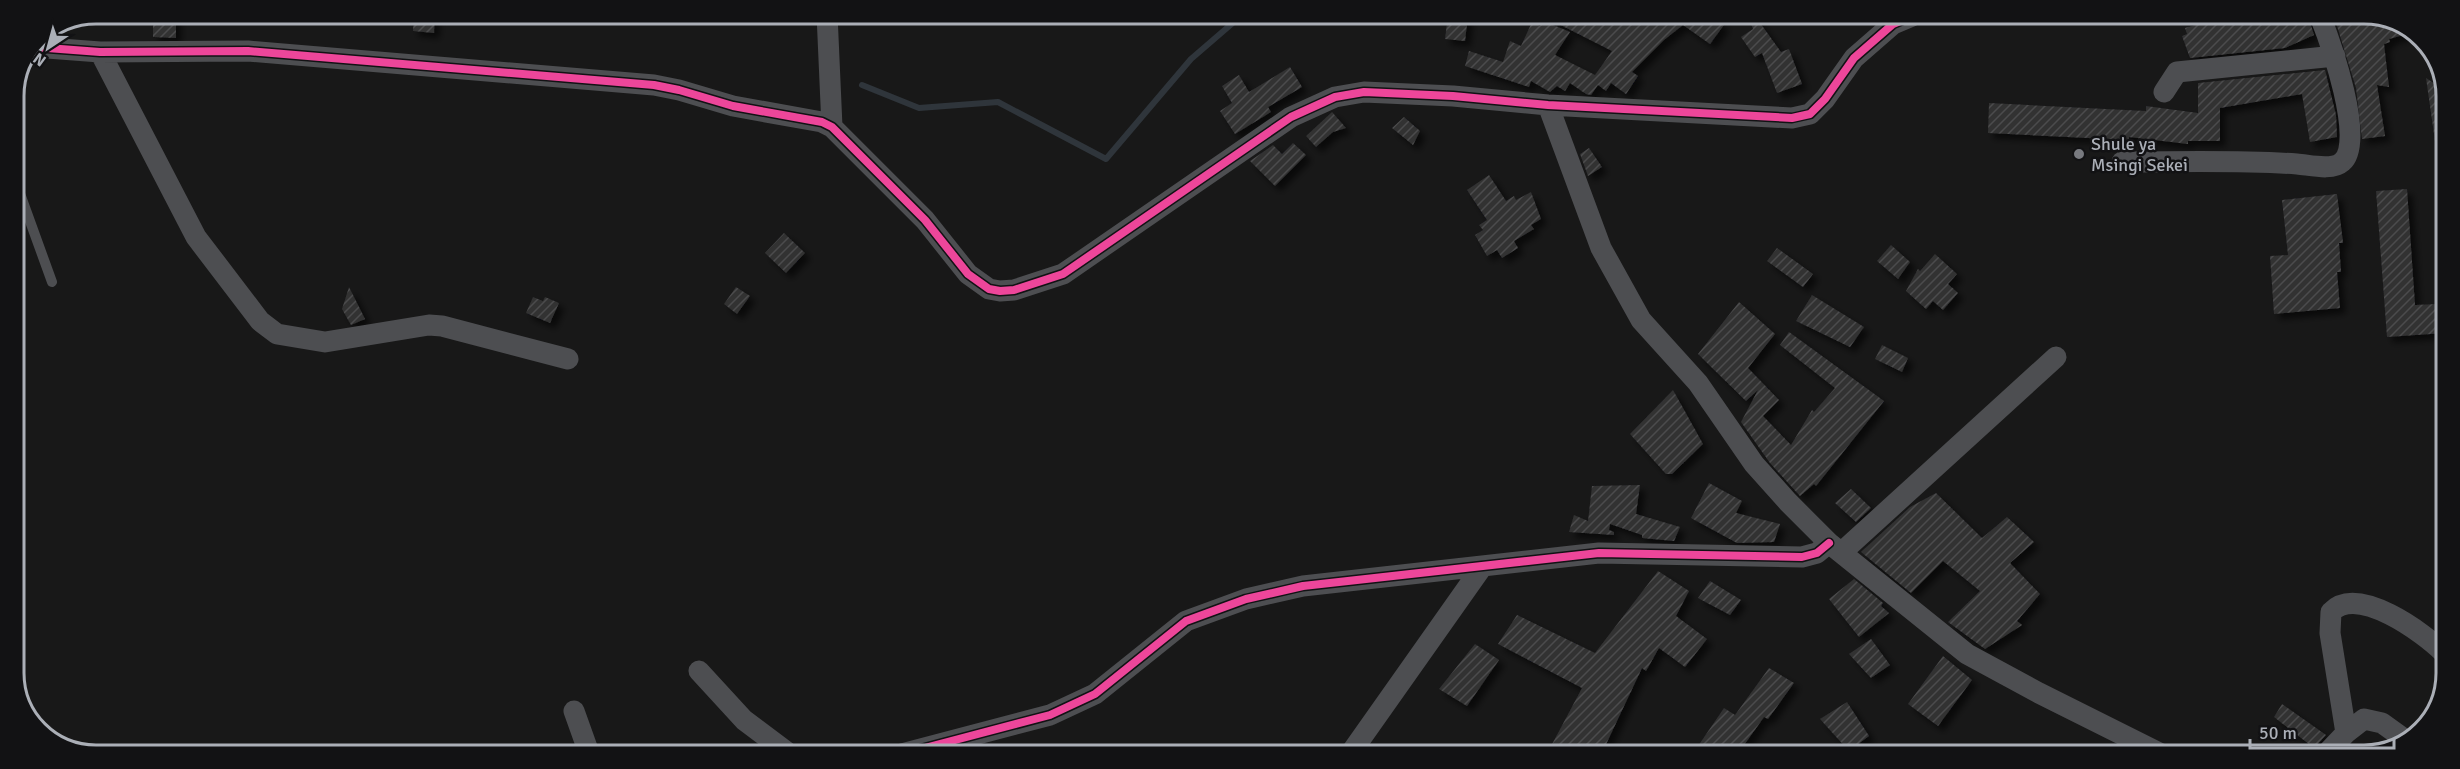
<svg xmlns="http://www.w3.org/2000/svg" width="2460" height="769" font-family="Signika,sans-serif">
	<style>
		.lines { fill: none; stroke-linecap: round; stroke-linejoin: round }
		.stream { stroke: #2f353b; stroke-width: 6 }
		.building { fill: url(#building-hatch); filter: url(#shadow) }
		.lane { stroke: #4d4e51; stroke-width: 10 }
		.street { stroke: #4d4e51; stroke-width: 21 }
		.cycleway-casing { stroke: #121214; stroke-width: 11 }
		.cycleway { stroke: #ed469a; stroke-width: 8 }
		.poi-dot { fill: #787a7f; stroke: #121214; stroke-width: 2 }
		.labels { text-anchor: middle; dominant-baseline: central; stroke-width: 5; stroke-linejoin: round; paint-order: stroke }
		.poi-label { font-size: 18px; fill: #abafb7; stroke: #121214; text-anchor: start }
		.rim { fill: none; stroke: #abafb7; stroke-width: 3 }
	</style>
	<defs>
		<pattern id="building-hatch" width="6" height="6" patternUnits="userSpaceOnUse" patternTransform="scale(1.5)"><rect width="6" height="6" fill="#313132"/><path d="M-1 1l2-2M0 6l6-6M5 7l2-2" fill="none" stroke="#4c4c4d"/></pattern>
		<filter id="shadow"><feDropShadow dx="5.5" dy="5.5" stdDeviation="3" flood-color="#0009"/></filter>
	</defs>
	<rect width="100%" height="100%" fill="#181818"/>
	<g class="lines">
		<path class="stream" d="M862,85L919,108L998,102L1106,159L1191,59L1242,15"/>
	</g>
	<path class="building" d="M153,14H176V38L153,37Z
		M414,14H435L434,33L413,31Z
		M1448,15H1468L1465,41L1445,39Z
		M1541,15H1602L1618,23L1622,15L1711,16L1724,25L1710,44L1683,25L1664,40L1632,72L1638,76L1626,94L1611,83L1606,91L1598,85L1591,95L1586,94L1570,83L1565,91L1557,86L1550,92L1531,81L1529,87L1465,66L1469,51L1503,62L1510,41L1521,46L1532,22L1540,26L1543,21L1570,32L1555,55L1595,75L1612,51Z
		M1748,16H1755L1781,52L1789,49L1802,84L1777,93L1762,53L1755,57L1741,37L1753,29Z
		M2215,16H2241L2244,25L2264,16H2288L2291,23L2308,16L2314,35L2285,48L2190,58L2182,36L2187,34L2185,28L2216,19Z
		M2334,16H2386L2411,33L2389,39L2390,42L2384,44L2389,87L2377,85L2385,136L2362,139L2356,88Z
		M1290,67L1302,87L1268,107L1271,112L1235,134L1220,111L1232,103L1222,86L1239,75L1249,92Z
		M2325,70L2336,115L2337,137L2310,142L2302,94L2220,108V141H2188V144L2129,137V140L1988,133L1989,103L2146,111V106L2198,113V83Z
		M2426,78L2446,91V154L2437,155Z
		M1332,112L1346,128L1333,132L1316,147L1306,136Z
		M1404,117L1420,131L1413,145L1392,128Z
		M1293,143L1306,155L1275,186L1250,161L1273,145L1282,154Z
		M1589,148L1602,167L1588,176L1580,154Z
		M1489,175L1506,201L1514,196L1516,200L1531,192L1541,219L1531,225L1534,229L1514,241L1518,248L1502,258L1497,250L1487,256L1475,235L1483,230L1479,225L1487,220L1467,190Z
		M2407,189L2415,305L2437,304V308L2445,307V333L2387,337L2376,191Z
		M2337,194L2343,243H2339L2341,272H2337L2340,308L2274,314L2270,256L2288,255L2282,200Z
		M784,233L805,253L786,273L765,253Z
		M1891,245L1910,262L1898,279L1877,261Z
		M1777,248L1813,274L1803,287L1767,261Z
		M1935,254L1957,274L1948,284L1958,293L1943,310L1933,301L1926,309L1906,291L1918,269L1920,271Z
		M349,287L365,319L351,325L342,309Z
		M736,287L750,296L737,314L724,304Z
		M1812,295L1864,327L1850,347L1796,321Z
		M533,297L543,301L545,297L559,303L550,323L526,313Z
		M1739,302L1775,334L1748,368L1779,400L1763,416L1791,445L1812,410L1814,412L1835,388L1780,345L1789,332L1884,401L1816,486L1814,484L1800,496L1770,463L1741,422L1758,390L1746,401L1698,354Z
		M1882,345L1908,358L1902,372L1875,359Z
		M1673,390L1703,444L1672,474H1666L1630,434Z
		M1709,483L1742,501L1736,513L1780,524L1774,542L1737,543L1691,518Z
		M1640,485L1636,514L1680,527L1674,541L1642,538V535L1610,524L1609,530L1614,532V535L1569,532L1574,515L1588,521L1592,486Z
		M1851,489L1871,508L1856,522L1835,503Z
		M1936,493L1982,538L2007,517L2034,542L2010,563L2040,594L2017,621L2022,625L1985,649L1948,622L1980,591L1943,561L1911,593L1861,552L1910,507Z
		M1658,571L1689,591L1676,616L1707,639L1685,667L1659,648L1646,671L1642,668L1601,755L1563,754L1550,748L1582,688L1498,644L1517,615L1595,653Z
		M1854,579L1883,603L1881,606L1889,613L1859,637L1829,599Z
		M1710,581L1741,600L1730,615L1698,598Z
		M1871,639L1890,665L1871,678L1849,654Z
		M1475,644L1499,660L1467,706L1439,689Z
		M1943,656L1972,680L1938,726L1908,704Z
		M1769,668L1794,683L1768,719L1764,717L1737,755H1705L1696,749L1724,708L1735,715Z
		M1847,702L1869,736L1849,751L1820,719Z
		M2282,704L2326,735L2314,748L2274,717Z"/>
	<g class="lines">
		<path class="lane" d="M14,177L52,282"/>
		<path class="street" d="M827,14L832,127
			M34,47L100,52L248,51L654,85L679,90L733,106L822,122L832,127L925,220L968,274L989,289L1000,291L1014,290L1063,274L1291,117L1335,97L1364,92L1453,96L1548,105L1792,118L1810,114L1825,99L1854,58L1893,24L1912,16
			M100,52L196,237L260,321L277,334L325,342L429,325L442,326L568,359
			M2164,92L2177,72L2335,56
			M1548,105L1601,248L1641,320L1698,383L1754,464L1788,502L1829,543L1967,654L2039,693L2163,755
			M2122,162C2181,162 2239,160 2297,164C2310,165 2332,171 2342,162C2366,142 2330,41 2320,16
			M1842,552L2056,357
			M699,671L744,720L788,753
			M574,711L589,753
			M2346,733L2364,719L2382,723L2407,741
			M902,754L1050,715L1095,694L1186,621L1246,599L1303,586L1599,553L1802,557L1817,553L1829,543
			M1350,754L1482,567
			M2325,755L2346,733L2330,633L2331,612C2358,584 2424,633 2444,653"/>
		<g class="cycleway-casing">
			<path id="cycleway" d="M34,47L100,52L248,51L654,85L679,90L733,106L822,122L832,127L925,220L968,274L989,289L1000,291L1014,290L1063,274L1291,117L1335,97L1364,92L1453,96L1548,105L1792,118L1810,114L1825,99L1854,58L1893,24L1912,16
				M902,754L1050,715L1095,694L1186,621L1246,599L1303,586L1599,553L1802,557L1817,553L1829,543"/>
		</g>
		<use href="#cycleway" class="cycleway"/>
	</g>
	<circle class="poi-dot" cx="2079" cy="154" r="6"/>
	<g class="labels">
		<g class="poi-label">
			<text x="2091" y="144">Shule ya<tspan x="2091" dy="21">Msingi Sekei</tspan></text>
		</g>
	</g>
	<path d="M0 0H2460V769H0ZM96 24H2364A72 72 0 0 1 2436 96V673A72 72 0 0 1 2364 745H96A72 72 0 0 1 24 673V96A72 72 0 0 1 96 24Z" fill="#121214" fill-rule="evenodd"/>
	<path class="rim" d="M96 24H2364A72 72 0 0 1 2436 96V673A72 72 0 0 1 2364 745H96A72 72 0 0 1 24 673V96A72 72 0 0 1 96 24Z"/>
	<g transform="translate(48 48) rotate(216)" stroke="#121214" stroke-width="4.5" paint-order="stroke">
	<path d="M0-4.5L10 22L0 15L-10 22Z" fill="#abafb7"/>
	<text y="-9" font-size="16" font-weight="bold" text-anchor="middle" fill="#abafb7">N</text>
	</g>
	<path d="M2250 739v9h144v-9" fill="none" stroke="#abafb7" stroke-width="3"/>
	<text x="2259" y="739" font-size="18" fill="#abafb7" stroke="#121214" stroke-width="4.5" paint-order="stroke">50 m</text>
</svg>
